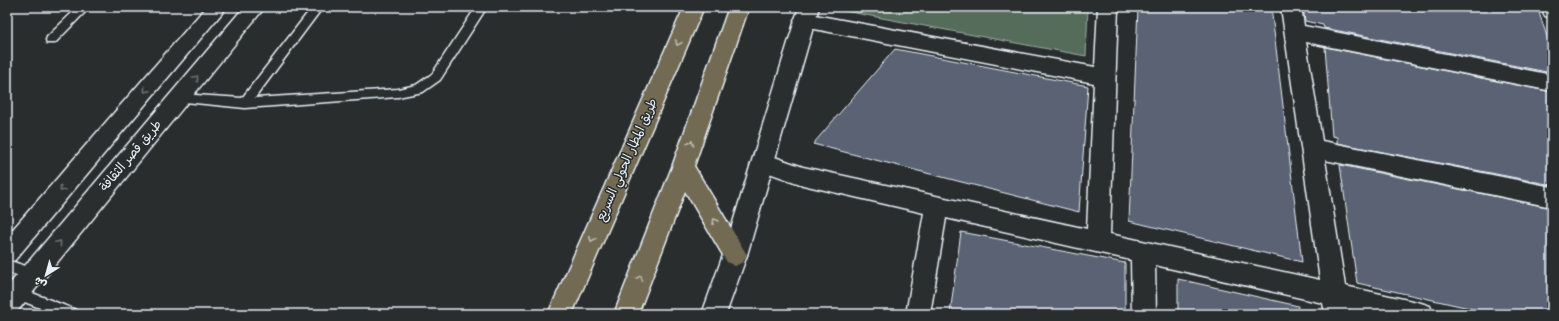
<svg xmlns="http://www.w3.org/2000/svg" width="1559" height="321" font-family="'Indie Flower','Playpen Sans Arabic',sans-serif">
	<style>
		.green { fill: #546c5a; stroke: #9eaea9 }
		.building { fill: #5a6273; stroke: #e8f1f8 }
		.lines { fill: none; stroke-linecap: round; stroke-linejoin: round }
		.lane-casing { stroke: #e8f1f8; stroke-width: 3 }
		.street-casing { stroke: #e8f1f8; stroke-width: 3 }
		.secondary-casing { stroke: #e8f1f8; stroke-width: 3 }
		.highway-casing { stroke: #e8f1f8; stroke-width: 3 }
		.lane { fill: #2a2d2e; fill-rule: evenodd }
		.street { fill: #2a2d2e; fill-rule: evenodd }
		.secondary { fill: #2a2d2e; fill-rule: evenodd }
		.highway { fill: #736b52; fill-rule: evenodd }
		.oneway { stroke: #b9bbb6 }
		.oneway2 { stroke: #6c7275 }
		.labels { text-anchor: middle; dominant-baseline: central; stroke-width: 3; stroke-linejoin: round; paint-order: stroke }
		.street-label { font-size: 13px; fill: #e8f1f8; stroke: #2a2d2e }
	</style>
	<rect width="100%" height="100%" fill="#2a2d2e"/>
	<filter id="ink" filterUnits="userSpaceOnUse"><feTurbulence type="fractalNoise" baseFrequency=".025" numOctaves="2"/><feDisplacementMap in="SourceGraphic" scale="8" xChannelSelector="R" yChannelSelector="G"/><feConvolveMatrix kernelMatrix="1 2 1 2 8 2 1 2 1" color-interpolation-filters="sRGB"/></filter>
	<g filter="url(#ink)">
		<path class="green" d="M840,7H1088L1086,56L839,10Z"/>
		<path class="building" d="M1138,7H1271L1302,262L1129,221Z
			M1303,7H1537L1552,51V73L1324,28L1323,25L1305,21Z
			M1325,47L1552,92V185L1337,143V137L1332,136Z
			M895,49L1088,86L1079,212L813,144Z
			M1340,165L1552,208V314H1496L1357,283Z
			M961,232L1125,263V314H950Z
			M1178,279L1298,306L1297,314H1178Z"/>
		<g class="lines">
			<g class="lane-casing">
				<path id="lane" d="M78,7H90L55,43H47L46,40L47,37Z
					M312,7H323L255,98L398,89L416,85L432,74L476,7H487L440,80L423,92L398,97L245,108L175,101L173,98L175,95L179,94L242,98Z
					M7,260L38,270L40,274L38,278L33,280L7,272Z
					M17,287L76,310L78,314H55L12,297L10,293L12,289Z"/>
			</g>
			<g class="street-casing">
				<path id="street" d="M1098,7H1118L1110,234L1320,280L1281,7H1301L1304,26L1552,75V91L1306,42L1322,141L1552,187V207L1325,160L1345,286L1421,303L1430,306L1433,314H1370L1349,309V314H1325L1323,303L1155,265L1156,314H1132L1131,260L946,218L930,314H906L924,213L803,185L755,168L752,162L755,156L763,153L803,167L1087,229L1094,83L804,27L797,25L794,20L797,15L804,13L1095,67Z
					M1541,7H1552V18L1545,16Z"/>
			</g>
			<g class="secondary-casing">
				<path id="secondary" d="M206,7H227L15,260L7,263V236Z
					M244,7H265L16,313L7,314V287Z
					M799,7H819L747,255L726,314H702L723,255Z"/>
			</g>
			<g class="highway-casing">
				<path id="highway" d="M684,7H704L572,314H548Z
					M729,7H749L694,166L747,255L743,262L735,266L727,262L685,191L638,314H614L672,167Z"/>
			</g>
			<use href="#lane" class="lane"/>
			<use href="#street" class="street"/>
			<use href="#secondary" class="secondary"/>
			<use href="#highway" class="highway"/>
		</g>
		<defs><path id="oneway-chevron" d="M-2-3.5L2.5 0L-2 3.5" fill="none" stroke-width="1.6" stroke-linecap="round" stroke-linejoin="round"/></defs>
		<g class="oneway">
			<use href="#oneway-chevron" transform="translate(678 43) rotate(114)"/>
			<use href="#oneway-chevron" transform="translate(691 143) rotate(-71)"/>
			<use href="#oneway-chevron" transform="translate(715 221) rotate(-121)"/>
			<use href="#oneway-chevron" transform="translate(592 239) rotate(114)"/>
			<use href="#oneway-chevron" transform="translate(640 278) rotate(-69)"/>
		</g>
		<g class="oneway2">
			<use href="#oneway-chevron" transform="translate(196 78) rotate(-50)"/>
			<use href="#oneway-chevron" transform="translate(146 90) rotate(130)"/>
			<use href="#oneway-chevron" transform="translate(62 189) rotate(130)"/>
			<use href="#oneway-chevron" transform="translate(59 243) rotate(-50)"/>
		</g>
	</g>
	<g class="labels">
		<g class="street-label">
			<text transform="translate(131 156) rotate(-50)">طريق قصر الثقافة</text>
			<text transform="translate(627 160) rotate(-66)">طريق المطار الحولي السريع</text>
		</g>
	</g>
	<rect width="1559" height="321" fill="none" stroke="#2a2d2e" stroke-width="24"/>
	<rect x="12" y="12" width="1535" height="297" fill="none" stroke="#e8f1f8" stroke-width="1.5" filter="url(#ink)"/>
	<g transform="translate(46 275) rotate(217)" stroke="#2a2d2e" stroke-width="3" paint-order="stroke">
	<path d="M0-3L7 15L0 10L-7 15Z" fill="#e8f1f8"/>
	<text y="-6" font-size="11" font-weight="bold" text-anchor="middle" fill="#e8f1f8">ش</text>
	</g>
</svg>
